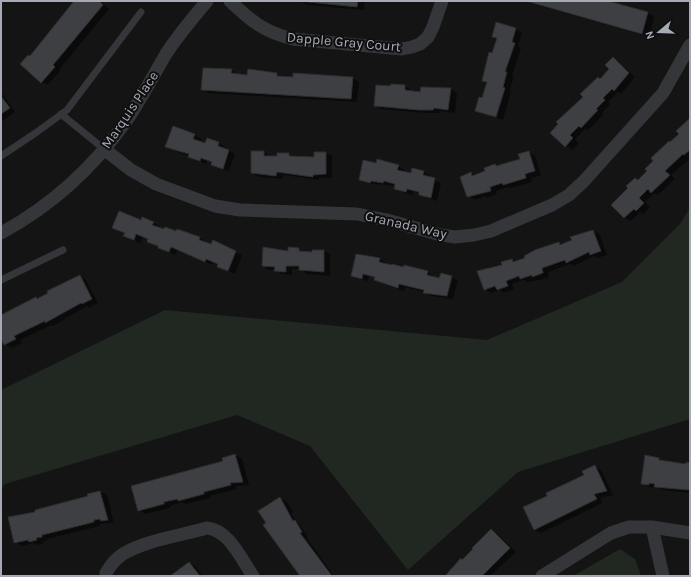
<svg xmlns="http://www.w3.org/2000/svg" width="691" height="577" font-family="Karla,sans-serif">
	<style>
		.green { fill: #202821 }
		.shadow { fill: #0007 }
		.building { fill: #3e3f42; stroke: #2e2e31 }
		.lines { fill: none; stroke-linecap: round; stroke-linejoin: round }
		.service { stroke: #35363a; stroke-width: 7 }
		.minor { stroke: #35363a; stroke-width: 13 }
		.labels { text-anchor: middle; dominant-baseline: central; stroke-width: 4; stroke-linejoin: round; paint-order: stroke }
		.street-label { font-size: 14px; fill: #a6aab5; stroke: #0f0f10 }
	</style>
	<rect width="100%" height="100%" fill="#141415"/>
	<path class="green" d="M690,208V419L518,472L408,570L310,446L237,415L5,484L1,489V390L165,310L487,340L622,282L680,224Z
		M620,549L635,559L641,576H573Z"/>
	<path class="shadow" d="M76,1H99L109,9L59,70L60,71L48,85L42,82Z
		M300,1H365L364,10L307,5Z
		M523,1H603L648,13L654,17L649,37Z
		M516,29L522,33L518,46L521,48L512,76L514,77L509,92H511L503,120L476,110L483,99L488,83L484,81L497,39L493,36Z
		M614,58L635,77L621,94L618,92L608,102L610,104L602,113L603,115L588,130L585,129L575,139L579,143L572,150L551,133L611,69Z
		M232,70L238,75L248,76L277,74L283,77L353,78L359,82L357,102L208,93L202,89Z
		M377,86H405L411,90V92L421,93L450,89L457,93L455,113L440,111V113H426L381,109L375,105Z
		M1,92L15,112L1,122Z
		M690,119V159L671,175L675,179L658,195L655,193L645,202L650,207L643,214L640,212L631,221L624,218L638,181L681,134Z
		M174,128L195,135L201,139L200,143L206,145L208,139L219,143L225,147V149L235,154L229,171L219,168L213,163L207,161L206,164L167,147Z
		M264,152L270,156L278,157L288,154L294,157L315,158L325,153L332,156V178H319V180L283,175L282,179L259,177L252,173Z
		M529,152L535,156L541,175L531,178L532,182L510,188L508,187L496,191L497,194L487,198L485,196L475,200L468,196L471,173L475,176L486,172L495,165L498,167L521,159Z
		M398,166L405,170L404,172L412,174L413,169L424,172L430,176V178L441,183L437,201L426,198L420,193L413,192V195L402,192L395,188L396,186L366,183L360,180Z
		M142,221L153,223L160,226L159,228L177,232L178,230L200,238L206,243L235,252L242,255L235,274L218,267L219,264L213,262L212,265L178,250L175,255L154,245L148,242L149,239L143,237L140,243L131,239L125,236V234L113,228Z
		M593,231L600,235L607,255L597,258L594,256L574,266L570,264L548,272L549,277L540,280L527,282L524,280L512,284L514,289L504,293L500,290L491,293L485,289L503,266L512,260L516,262L526,258L559,243L562,245Z
		M298,249L305,252L324,251L330,254V276L307,274L300,269H292V275L282,274L275,270H269L263,266L289,252Z
		M357,256L380,259L386,263V265L404,268L405,266L428,272L434,277L440,279L452,277L458,281L453,299L431,296L424,292L405,287L404,291L382,283L376,278L369,276L368,281L358,279L352,275Z
		M80,276L86,280L98,303L89,308L87,306L53,326L51,325L20,340L22,343L11,348L5,344L1,337V316L36,298L38,299Z
		M235,455L242,459L249,485L236,486L237,489L210,496V498L186,504L182,502L170,506V508L145,514L139,510L224,461L223,458Z
		M658,458L664,462L690,464V493L662,490L656,486V488L649,487L642,483Z
		M595,466L601,470L613,495L600,498L602,503L541,533L535,530L524,508L585,476Z
		M100,492L107,495L114,523L100,524V526L47,539L48,540L42,542L43,544L36,545L33,543L22,546L15,542L36,513Z
		M280,498L287,502L293,512L291,514L308,536L306,537L334,576H300L264,525L267,523Z
		M491,530L497,534L516,552L490,576H446L461,559L463,561Z
		M189,563L196,567L203,576H171Z"/>
	<path class="building" d="M74,1H99L103,5L53,65L55,67L41,83L20,64L28,55L30,56Z
		M299,1H358L357,7Z
		M526,1H608L648,12L642,34Z
		M496,22L516,28L512,42L515,43L505,72H507L503,87L505,88L496,117L475,111L479,97L482,98L487,82L482,81L489,52L492,53L497,38L492,37Z
		M613,57L629,73L614,91L612,89L603,98L605,100L596,109L598,110L581,128L579,126L570,135L573,138L565,147L550,133L558,124L556,122L583,97L580,94L598,77L600,79L609,69L605,65Z
		M203,68L232,69L231,73L247,75L248,69L277,73V76L293,77V73L353,77L351,99L201,90Z
		M391,84L405,85V90L420,92L421,87L451,88L448,110L434,108L433,110H419L374,106L376,85L390,86Z
		M1,96L10,108L1,114Z
		M690,118V150L684,155L683,154L665,171L670,175L651,193L648,189L639,198L644,203L636,211L634,209L624,218L611,205L628,188L626,186L635,178L638,180L647,171L645,169L653,161L651,158L669,141L670,142L679,134L676,131Z
		M173,126L195,134L193,139L205,143L207,138L219,142L218,146L229,150L223,169L211,165L212,162L201,158L200,161L188,157L189,154L165,147Z
		M251,151H264V156H277V153H289V156L314,157V152H326V174L313,175V177L277,172L276,176L251,173Z
		M529,151L535,171L525,174L526,178L503,185L502,183L490,187L491,191L467,197L460,177L471,172L472,176L485,171L484,168L495,164L496,166L520,159L518,154Z
		M377,159L399,165L397,170L411,173L412,168L424,171L423,175L435,178L431,198L419,195V192L407,189L406,192L394,189L395,184L384,181L383,183L371,181L370,183L359,180L363,160L376,163Z
		M119,211L141,220L142,217L154,222L152,225L164,229L165,227L176,231L177,229L200,237L199,240L211,244L213,240L236,251L228,271L217,267L218,264L206,259L205,262L171,247L169,252L158,248V246L147,242L148,239L136,234L134,240L123,236L125,233L112,228Z
		M593,230L601,251L590,255L589,252L566,263L565,260L542,268L543,273L532,277V275L520,279L519,276L506,281L508,286L497,290L495,286L484,290L477,271L502,265L501,262L512,259L513,262L525,258L524,256L535,250L559,242L560,245L572,240L570,237Z
		M263,247L288,251V247L299,248V251L312,252V250H324V272L299,270V266H286V272L274,271L275,267L262,266Z
		M356,254L380,258L379,262L391,265L392,264L403,267L404,265L428,271L427,275L439,278L441,273L452,276L447,296L423,293L424,290L399,284L398,288L374,280L375,277L363,274L362,279L351,276Z
		M80,275L92,299L82,304L81,303L45,323V321L14,336L16,339L4,345L1,339V315L36,297L37,299L48,293L47,291Z
		M235,454L243,482L230,483L231,485L204,492V494L178,501V499L164,502V504L138,511L131,486L223,461L222,458Z
		M645,455L659,458V460L686,464V462L690,463V490L654,487L655,484L649,483V485L641,484Z
		M595,465L607,491L594,494L597,499L534,530L523,507L547,496L546,493L584,475L582,471Z
		M100,491L108,520L101,521L100,519L94,520V522L42,535V537L36,538L37,540L29,542L28,540L14,543L8,517L35,512V510L88,496L87,494Z
		M280,497L293,521L295,520L302,532L300,533L332,576H300L263,525L266,523L258,511Z
		M491,529L510,548L482,576H445L461,558L462,560L473,549L472,548Z
		M189,562L200,576H170Z"/>
	<g class="lines">
		<path class="service" d="M61,114L104,149
			M1,156L37,132L67,110L141,12
			M1,280L63,250"/>
		<path class="minor" d="M230,1C251,21 264,32 293,39L402,49L412,47L420,44L428,37L433,27L442,1
			M104,149L131,170L156,184L215,206L240,210L357,214L387,220L441,235L455,237L474,235L491,231L552,205L569,195L584,181L663,93L690,45
			M1,233C53,205 93,168 127,120C141,99 153,76 166,54C178,35 193,18 207,1
			M652,527L663,576
			M106,573C110,566 115,559 123,554C143,541 183,535 207,528C229,530 241,559 253,576
			M542,576L611,533L629,527H652L690,533"/>
	</g>
	<g class="labels">
		<g class="street-label">
			<text transform="translate(344 42) rotate(5)">Dapple Gray Court</text>
			<text transform="translate(130 110) rotate(-56)">Marquis Place</text>
			<text transform="translate(406 225) rotate(13)">Granada Way</text>
		</g>
	</g>
	<rect width="691" height="577" fill="none" stroke="#a6aab5" stroke-width="4"/>
	<g transform="translate(659 32) rotate(251)" stroke="#0f0f10" stroke-width="3" paint-order="stroke">
	<path d="M0-3L7 15L0 10L-7 15Z" fill="#a6aab5"/>
	<text y="-6" font-size="11" font-weight="bold" text-anchor="middle" fill="#a6aab5">N</text>
	</g>
</svg>
